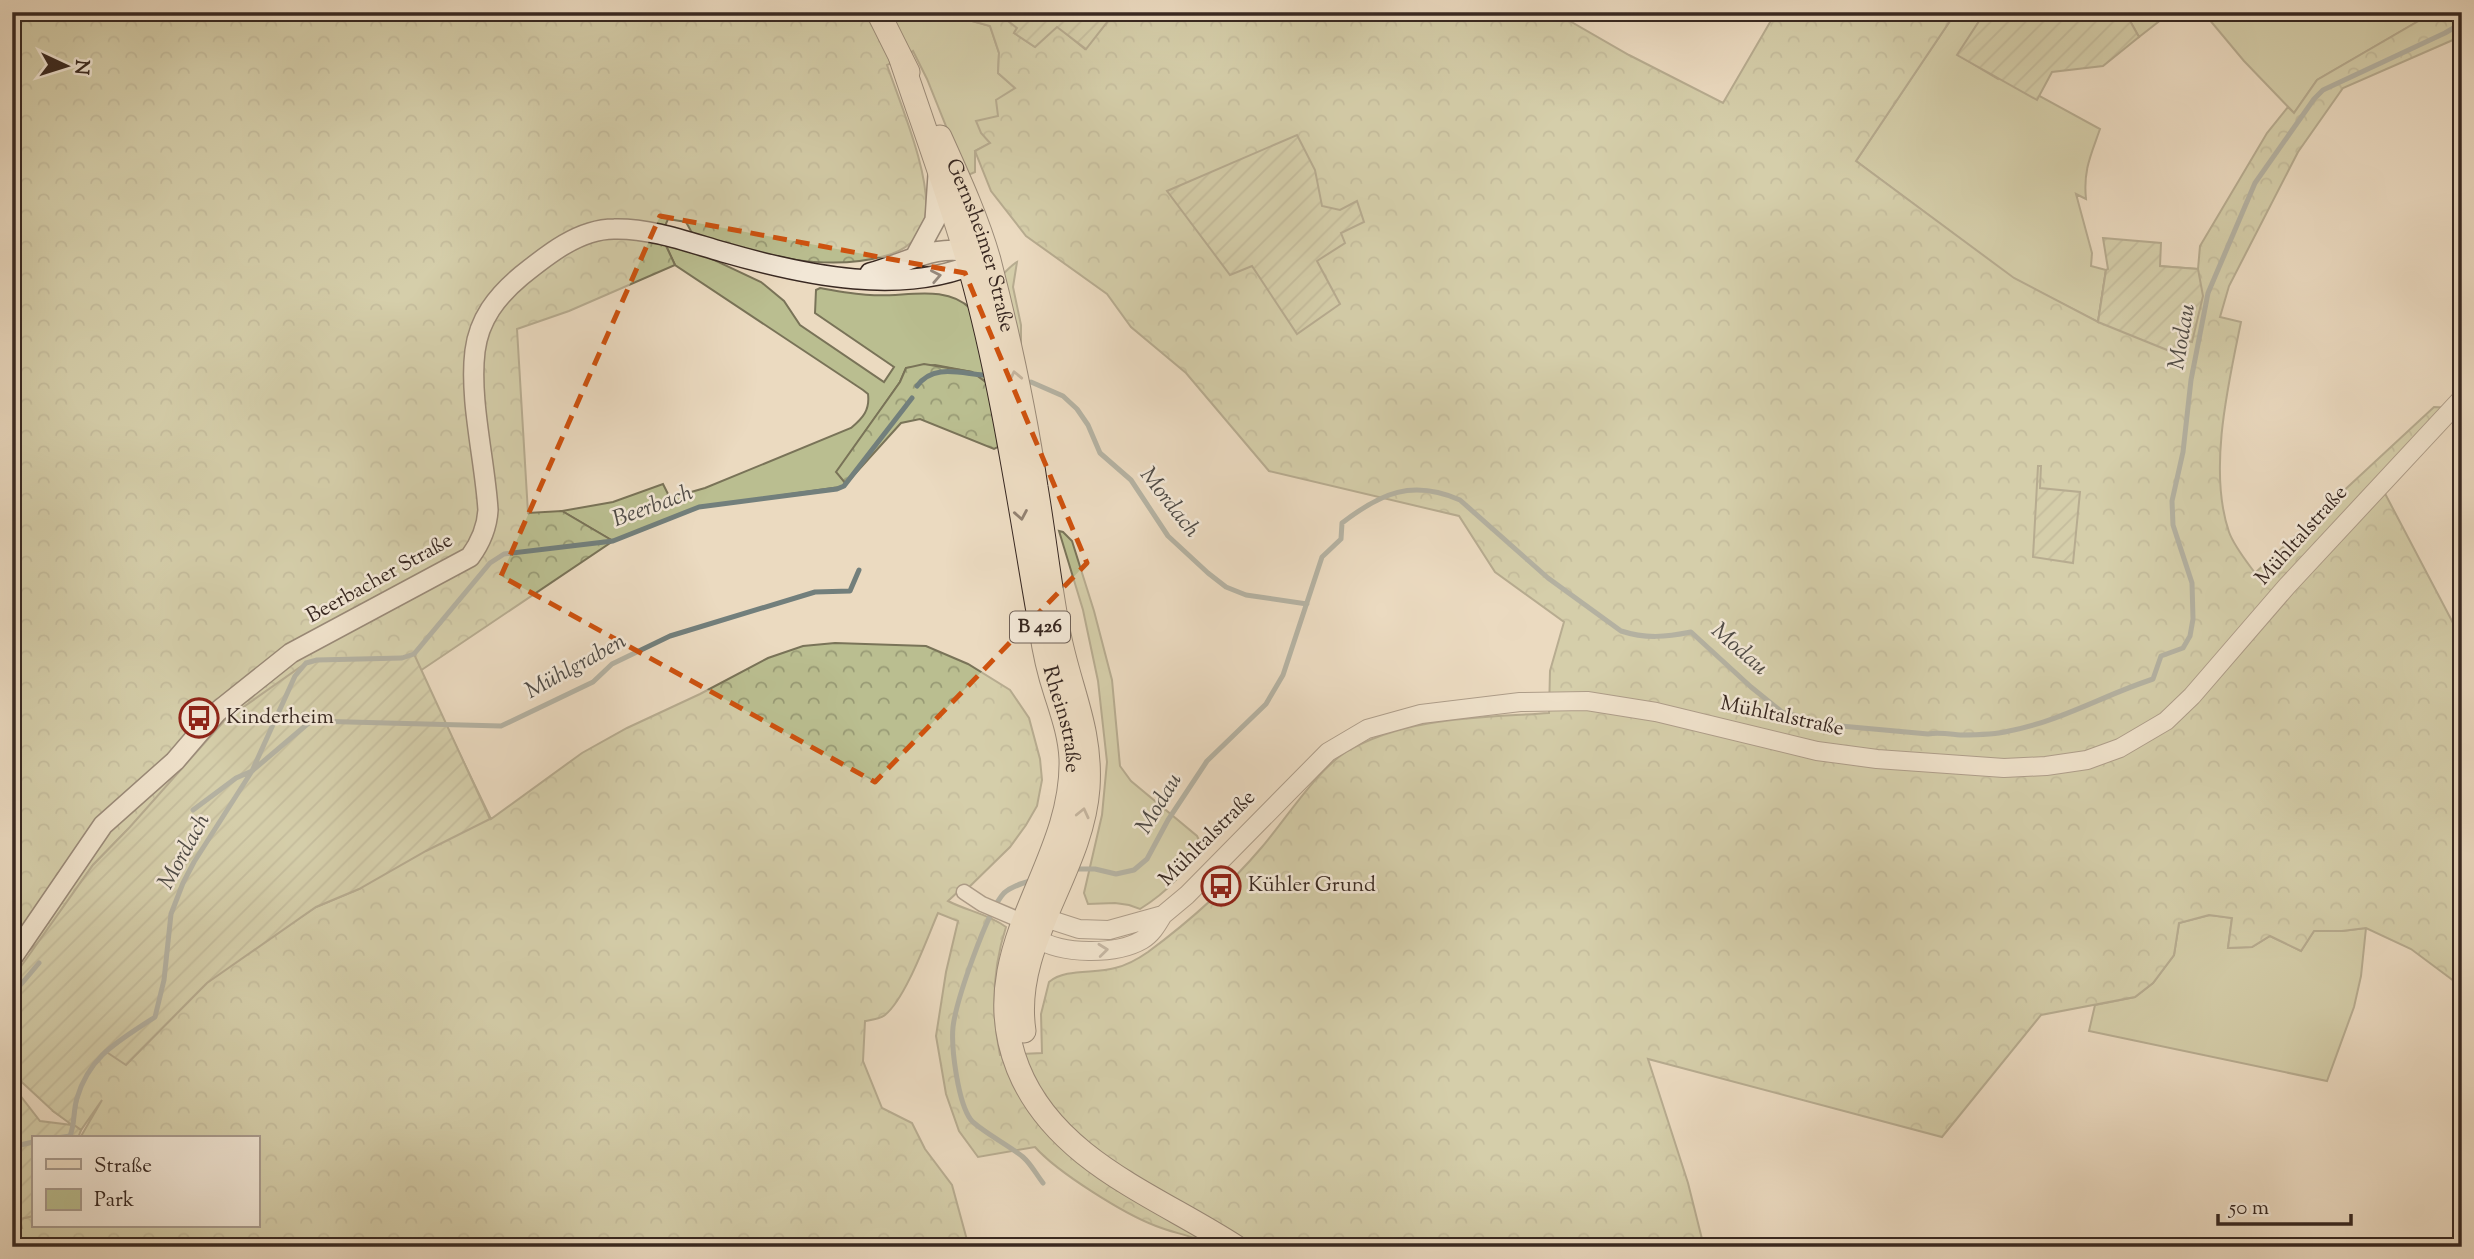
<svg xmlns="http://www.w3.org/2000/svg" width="2474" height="1259" font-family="'Sorts Mill Goudy',serif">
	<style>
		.green { fill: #babe90; stroke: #797358; stroke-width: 2 }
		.forest { fill: url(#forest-crowns); stroke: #797358; stroke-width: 2 }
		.garden { fill: url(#garden-furrows); stroke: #797358; stroke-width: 2 }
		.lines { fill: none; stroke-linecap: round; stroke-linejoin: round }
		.stream { stroke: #727f7c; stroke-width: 5 }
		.minor-casing { stroke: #655449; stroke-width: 17 }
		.tertiary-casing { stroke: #655449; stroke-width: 20 }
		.secondary-casing { stroke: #382821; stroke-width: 22 }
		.primary-casing { stroke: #382821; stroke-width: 25 }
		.minor { stroke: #f2e7d6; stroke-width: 14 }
		.tertiary { stroke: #f2e7d6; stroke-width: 18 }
		.secondary { stroke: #f2e7d6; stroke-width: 19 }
		.primary { stroke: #ebdac0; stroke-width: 23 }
		.oneway { stroke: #95887c }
		.oneway2 { stroke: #928170 }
		.marked { fill: none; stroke: #ce520f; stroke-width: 5; stroke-dasharray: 14 9; stroke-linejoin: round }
		.labels { text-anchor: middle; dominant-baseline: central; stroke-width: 5; stroke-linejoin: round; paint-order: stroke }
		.shield { fill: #f2e7d6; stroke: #706157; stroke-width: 2 }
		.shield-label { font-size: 19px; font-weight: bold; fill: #382821 }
		.street-label { font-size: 21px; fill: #382821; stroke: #f2e7d6 }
		.poi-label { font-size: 21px; fill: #382821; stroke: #f2e7d6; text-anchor: start }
		.water-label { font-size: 23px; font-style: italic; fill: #504c47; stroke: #f2e7d6 }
	</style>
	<defs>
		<pattern id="forest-crowns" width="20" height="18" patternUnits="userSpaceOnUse" patternTransform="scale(1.75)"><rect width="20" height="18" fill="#babe90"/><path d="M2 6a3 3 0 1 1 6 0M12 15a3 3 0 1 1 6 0" fill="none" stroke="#989a75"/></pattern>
		<pattern id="garden-furrows" width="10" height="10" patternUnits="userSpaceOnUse" patternTransform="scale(1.75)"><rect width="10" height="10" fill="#babe90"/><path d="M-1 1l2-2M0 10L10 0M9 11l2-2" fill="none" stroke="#989a75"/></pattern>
	</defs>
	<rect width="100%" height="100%" fill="#ebdac0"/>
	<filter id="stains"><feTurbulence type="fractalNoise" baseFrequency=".00286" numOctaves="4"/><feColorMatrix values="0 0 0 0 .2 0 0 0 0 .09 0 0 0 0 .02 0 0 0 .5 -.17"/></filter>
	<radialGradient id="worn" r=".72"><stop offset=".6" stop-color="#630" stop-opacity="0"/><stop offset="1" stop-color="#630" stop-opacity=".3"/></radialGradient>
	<path class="green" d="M878,12H940L990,26L999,53L998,73L1015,88L999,116L991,143L975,151V172L966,176L927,79L913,51L901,59Z
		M1956,12H1985L1958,55L1998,79L2001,75L2100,129C2091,155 2083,170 2086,199L2076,194L2092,253L2091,266L2106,270L2098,322L2014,279L1856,161Z
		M2125,12H2171L2139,37Z
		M2203,12H2434L2317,80L2294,113L2244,61Z
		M661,235L761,282L784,301L800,325L884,382L894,367L815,313L816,290L820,288C837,291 853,294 870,295C903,298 945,283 971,309C981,299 1008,266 1017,262L1013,287L1021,325V353L991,386L972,372L935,365L906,368L900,382L837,472L846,484L840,487L699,507L613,541L562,511L613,502L663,484L670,498L705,488L851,428C863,418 870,410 868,394L863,390L675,265Z
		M1059,531L1063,532L1072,541L1094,611L1112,680L1120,766L1131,781L1197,836L1200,842C1191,870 1164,894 1140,909L1129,905L1115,903L1088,904L1084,893L1102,815L1107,762L1098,681L1083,610Z
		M2210,915L2232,918L2228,948L2252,947L2270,936L2301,951L2314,931H2342L2366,928L2361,976L2354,1007L2327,1081L2089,1031L2095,1005L2135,997L2153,983L2174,955L2179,923Z"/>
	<path class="forest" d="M12,12H878L901,59L887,65C900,103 933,180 925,218C921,239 904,251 885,256C819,274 755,252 692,233L686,222L668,219L661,235L675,265L569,311L517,329L528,513L562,511L613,541L420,671L491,819L582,753L627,728L700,694L768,658L803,646L835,643L926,646L968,664L1010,690L1029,718L1040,759L1042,780L1037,806L1026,825L1010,847L964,892L961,889L948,901C967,911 989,914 1006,927C992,970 991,1011 1000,1055L1042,1053L1041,1014L1049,982C1065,968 1095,974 1115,968C1128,965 1138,959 1148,952C1190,921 1228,887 1262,847C1285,820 1317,770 1346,752C1406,716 1482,718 1549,713L1550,671L1564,622L1495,572L1459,516L1269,471L1186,373L1131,327L1107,294L1026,236L991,191L975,151L990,143L981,133L976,121L998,116L996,100L1015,88L998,73L999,53L990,26L940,12H1025L1009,21L1017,28L1014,33L1035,47L1057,26L1085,49L1115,12H1554L1629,55L1723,103L1776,12H1956L1856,161L2014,278L2098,322L2106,270L2158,274L2159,266L2198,269L2200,246L2267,133L2288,107L2294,113L2317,80L2434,12H2462V36L2343,88L2298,152L2229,286L2220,317L2241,322C2228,385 2208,471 2229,532C2234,546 2247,562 2255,573L2434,407L2453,408L2380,484L2462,640V987L2411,949L2366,928L2342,931H2314L2301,951L2270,936L2252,947L2228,948L2232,918L2209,915L2179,923L2174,955L2153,983L2135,997L2041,1015L1942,1137L1648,1059L1688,1183L1704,1247H1212C1195,1235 1175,1234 1156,1226C1124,1214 1057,1172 1035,1147L978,1157L959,1131L946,1094L936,1036L946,972L958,921L938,913C927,938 906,998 885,1015C880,1019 871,1020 865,1021L863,1061L882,1108L912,1123L925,1149L952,1185L967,1240L973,1247H12V1230L22,1228L20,1219L33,1216V1226H257V1138H80L102,1100L81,1130L53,1111L100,1050L316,907L359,889L129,828L93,865L39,942L12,965Z
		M924,364L972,372L991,386L998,447L994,449L920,419L901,423L846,484L836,472L900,382L906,368Z"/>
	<path class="garden" d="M1025,12H1115L1086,49L1057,27L1035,47L1014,33L1017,28L1008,21Z
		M1985,12H2125L2139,37L2103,66L2052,72L2037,100L1957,55Z
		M1297,135L1315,170L1322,206L1340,210L1357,201L1364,222L1341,233L1345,243L1317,261L1340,304L1297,334L1252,266L1230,275L1167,191Z
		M2103,238L2161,243L2160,266L2198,269L2203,296L2192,342L2180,339L2177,354L2098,322L2106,270L2108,269Z
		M2038,466H2041L2040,488L2080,492L2073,563L2033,557Z
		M414,654L490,819L426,851L359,889L316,907L207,983L126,1065L105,1051C83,1078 77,1090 74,1125L81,1130L78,1138H33V1216L20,1219L18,1211L12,1213V1147L15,1145L12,1137V1085L40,1121L72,1125L53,1111L12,1073V979L93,865L129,828L225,720L306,663L317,660L402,658Z"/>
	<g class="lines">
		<path class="stream" d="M1031,382L1063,396L1077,409L1088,425L1100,453L1131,480L1168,536L1208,573L1226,587L1246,595L1307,604
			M917,386C933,364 959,373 983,375
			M193,810L236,778L252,771L311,721L501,726L593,682L612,664L670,636L815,592L850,591L859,570
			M1073,869H1095L1116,874L1134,870L1147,859L1168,820L1207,761L1266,704L1283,675L1322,557L1341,539L1342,523C1381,493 1412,479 1460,500L1548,578L1621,631C1646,639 1666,637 1691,632L1751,687L1782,712L1830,725L1928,734C1939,732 1949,734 1960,735C1976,735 1994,735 2009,731C2061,721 2104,695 2153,679L2161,656L2183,648L2190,636L2193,619L2192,583L2173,525L2172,501L2183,452L2191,380L2208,293L2255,183L2314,99L2323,90L2445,33L2462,23
			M1033,880C1023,883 1012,886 1004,893C987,911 956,1001 953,1027C951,1048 958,1103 971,1120C981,1131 1010,1146 1023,1157C1031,1164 1036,1174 1043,1183
			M12,995L39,963
			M57,1138L70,1136C75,1124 73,1111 77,1098C90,1055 119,1041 155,1017L164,980L171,914L183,883L194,862L252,771L295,676L306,663L317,660L402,658L414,654L490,563L504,554L613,541L699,507L837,489L844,486L912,398
			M12,1147L33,1142"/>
		<g class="minor-casing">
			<path id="minor" d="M964,892L982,904L1022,921"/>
		</g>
		<g class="tertiary-casing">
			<path id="tertiary" d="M1163,915C1157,925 1152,934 1142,940C1116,955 1062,955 1036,938C1030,934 1026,926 1022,921L1045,918L1079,929L1109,930L1163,915L1187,895L1328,752L1367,729L1421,714L1520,702L1587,701L1656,712L1817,751L1877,759L2004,768L2046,766L2087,760L2120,748L2166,721L2192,696L2287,586L2462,398"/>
		</g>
		<g class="secondary-casing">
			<path id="secondary" d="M915,257L935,220L938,175
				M870,273C905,264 938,241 976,254
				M12,958L103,825L175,761L217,712L291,653L470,557C481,542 487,528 488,510C485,460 469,400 475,351C479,319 497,296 521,276C547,255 579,229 614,229C651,228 688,242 723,252C803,275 906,298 983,260"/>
		</g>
		<g class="primary-casing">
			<g id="primary">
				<path d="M878,12L908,72"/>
				<path id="s1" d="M901,59C924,128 950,198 970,268C1003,386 1020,509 1041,629C1044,651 1049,673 1056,694C1063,716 1070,736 1071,759C1074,868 971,950 1018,1068C1055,1161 1158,1196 1236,1247"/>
				<path id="s2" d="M940,137C958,177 977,218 989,260C1008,334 1025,412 1036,487C1044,534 1049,582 1058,629C1068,686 1092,727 1088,788C1082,873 1011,944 1024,1031"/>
			</g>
		</g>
		<use href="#minor" class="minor"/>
		<use href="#tertiary" class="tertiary"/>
		<use href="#secondary" class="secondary"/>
		<use href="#primary" class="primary"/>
	</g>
	<defs><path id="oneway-chevron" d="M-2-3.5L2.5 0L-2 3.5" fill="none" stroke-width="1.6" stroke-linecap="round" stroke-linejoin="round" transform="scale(1.75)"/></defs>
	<g class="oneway">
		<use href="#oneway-chevron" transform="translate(936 276) rotate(-11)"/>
		<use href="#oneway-chevron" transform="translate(1103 950) rotate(-6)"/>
	</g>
	<g class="oneway2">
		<use href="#oneway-chevron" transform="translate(1015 376) rotate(-102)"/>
		<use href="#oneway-chevron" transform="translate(1021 515) rotate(80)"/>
		<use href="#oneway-chevron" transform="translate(1083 813) rotate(-77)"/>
	</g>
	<path d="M0 0H2474V1259H0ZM660,216L965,273L1087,563L875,782L501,576Z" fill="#ebdac0" fill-opacity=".55" fill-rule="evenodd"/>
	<path class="marked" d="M660,216L965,273L1087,563L875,782L501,576Z"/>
	<defs>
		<g id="bus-ring" transform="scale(2.0125)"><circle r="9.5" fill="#f2e7d6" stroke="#8f2418" stroke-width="1.5"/><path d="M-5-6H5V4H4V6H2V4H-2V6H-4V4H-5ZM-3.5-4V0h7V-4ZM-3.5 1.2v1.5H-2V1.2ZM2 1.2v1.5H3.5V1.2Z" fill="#8f2418"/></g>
	</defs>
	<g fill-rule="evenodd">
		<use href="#bus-ring" x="199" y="718"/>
		<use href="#bus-ring" x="1221" y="886"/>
	</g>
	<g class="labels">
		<rect class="shield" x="1010" y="611.5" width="60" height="31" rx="5"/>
		<g class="shield-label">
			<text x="1040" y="627">B 426</text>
		</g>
		<g class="street-label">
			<text stroke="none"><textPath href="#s2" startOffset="116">Gernsheimer Straße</textPath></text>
			<text transform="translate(2302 536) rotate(-48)">Mühltalstraße</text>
			<text transform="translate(380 579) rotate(-29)">Beerbacher Straße</text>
			<text transform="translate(1782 717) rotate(12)">Mühltalstraße</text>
			<text stroke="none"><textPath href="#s1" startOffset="681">Rheinstraße</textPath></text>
			<text transform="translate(1208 839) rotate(-45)">Mühltalstraße</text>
		</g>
		<g class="poi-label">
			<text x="226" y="718">Kinderheim</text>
			<text x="1248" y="886">Kühler Grund</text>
		</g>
		<g class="water-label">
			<text transform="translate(2183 337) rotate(-80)">Modau</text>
			<text transform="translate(1169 503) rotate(52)">Mordach</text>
			<text transform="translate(653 507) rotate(-20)">Beerbach</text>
			<text transform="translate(1739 650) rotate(41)">Modau</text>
			<text transform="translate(576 667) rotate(-29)">Mühlgraben</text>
			<text transform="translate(1160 804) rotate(-59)">Modau</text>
			<text transform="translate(185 852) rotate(-61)">Mordach</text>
		</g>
	</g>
	<rect width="2474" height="1259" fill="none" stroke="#ebdac0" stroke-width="42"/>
	<rect x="14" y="14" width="2446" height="1231" fill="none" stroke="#382821" stroke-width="3.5"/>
	<rect x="21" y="21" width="2432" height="1217" fill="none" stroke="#382821" stroke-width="2"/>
	<rect x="32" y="1136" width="228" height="91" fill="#f2e7d6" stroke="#a89b8e" stroke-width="2"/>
	<rect x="46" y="1159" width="35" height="10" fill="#ebdac0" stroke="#a89b8e" stroke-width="2"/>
	<text x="94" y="1172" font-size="21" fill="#382821">Straße</text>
	<rect x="46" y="1189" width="35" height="21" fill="#babe90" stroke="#a89b8e" stroke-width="2"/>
	<text x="94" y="1206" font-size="21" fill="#382821">Park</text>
	<g transform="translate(66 66) rotate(94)" stroke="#f2e7d6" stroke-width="5" paint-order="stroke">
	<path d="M0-5L12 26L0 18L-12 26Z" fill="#382821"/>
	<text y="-10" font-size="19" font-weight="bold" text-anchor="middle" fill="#382821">N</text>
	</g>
	<path d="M2218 1214v10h133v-10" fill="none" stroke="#382821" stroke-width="3.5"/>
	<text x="2229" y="1214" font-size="21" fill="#382821" stroke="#f2e7d6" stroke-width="5" paint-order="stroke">50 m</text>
	<rect width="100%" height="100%" filter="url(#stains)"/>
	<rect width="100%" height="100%" fill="url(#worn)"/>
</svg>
